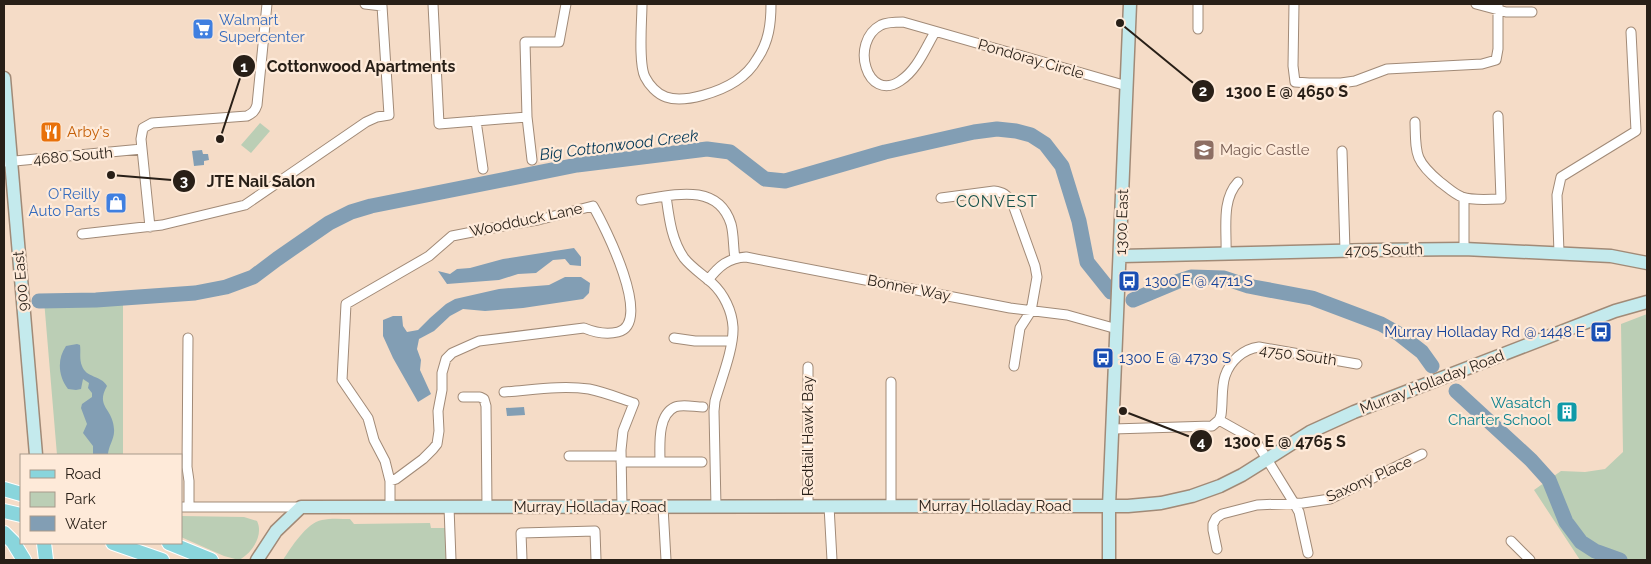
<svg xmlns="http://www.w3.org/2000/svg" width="1651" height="564" font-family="Raleway,sans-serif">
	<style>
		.green { fill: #bbceb5 }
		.water { fill: #829eb4 }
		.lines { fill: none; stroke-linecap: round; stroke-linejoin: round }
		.river { stroke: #829eb4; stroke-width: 15 }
		.street-casing { stroke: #a18a77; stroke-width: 11 }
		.secondary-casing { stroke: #a18a77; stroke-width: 15 }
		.primary-casing { stroke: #fff; stroke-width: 16 }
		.street { stroke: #fff; stroke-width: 9 }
		.secondary { stroke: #c4eaed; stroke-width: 12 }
		.primary { stroke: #89d5dc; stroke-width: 14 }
		.labels { text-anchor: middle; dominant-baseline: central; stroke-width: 4.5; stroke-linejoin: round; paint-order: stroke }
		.shop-label { font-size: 15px; fill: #366cbe; stroke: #feead9; text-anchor: start }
		.street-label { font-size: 15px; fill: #281f17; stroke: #feead9 }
		.food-label { font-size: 15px; fill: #c56008; stroke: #feead9; text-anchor: start }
		.education-label { font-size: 15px; fill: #785e54; stroke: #feead9; text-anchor: start }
		.transit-label { font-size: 15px; fill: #164399; stroke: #feead9; text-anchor: start }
		.culture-label { font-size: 15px; fill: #0d838f; stroke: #feead9; text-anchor: end }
		.water-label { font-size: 16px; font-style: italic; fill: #053958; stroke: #feead9 }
		.neighbourhood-label { font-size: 16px; letter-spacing: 1px; fill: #17524c; stroke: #feead9 }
		.leader { fill: none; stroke: #281f17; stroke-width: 2 }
		.callout-dot { fill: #281f17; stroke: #feead9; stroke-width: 2 }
		.mark-label { font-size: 15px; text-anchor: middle; font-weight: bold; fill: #fff }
		.callout-label { font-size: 16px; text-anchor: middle; font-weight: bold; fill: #281f17; stroke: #feead9; stroke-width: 4.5; stroke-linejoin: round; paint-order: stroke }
	</style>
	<rect width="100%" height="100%" fill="#f5dcc7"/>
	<path class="green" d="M260,123L270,131L251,153L241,145Z
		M123,299V455H57L44,300Z
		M1647,314V560H1580L1534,490L1561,471L1585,472L1605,469L1623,452L1621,324Z
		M181,516L244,517L257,521C264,535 252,553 239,560L224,556L181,537Z
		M350,519L354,524L430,523L431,528H445L446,560H283C291,548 306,523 322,520C331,518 341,519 350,519Z"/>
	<path class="water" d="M202,150L203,154H208L209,160L204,161V165L194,166L192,151Z
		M574,248L581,257V266L570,265L565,259L553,260L536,273L518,274L499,280L447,284L438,271L450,274L457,269L470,268L503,259Z
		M565,277H581L590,283L589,293L583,299L523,308L485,311L463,309L450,316L434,331L419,339L417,349L421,360L420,370L431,394L418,402L393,358L383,336V320L393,316H402L403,326L407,332L418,330L430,318L446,304L455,299L499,289L549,285Z
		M77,344L80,345C81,352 79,359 82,366C86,378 101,375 107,386C95,407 113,408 114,429C115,439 108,446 108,455H93V446L83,433L87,424L81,408L82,404L92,397V393L88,388L89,383L83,379L81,389L76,390L68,389C58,376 57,359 66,346Z
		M524,407L525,415L507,416L506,408Z"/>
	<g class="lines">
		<path class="river" d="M1133,300L1176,282L1191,277L1224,278L1248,286L1312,298L1381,324L1399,334L1422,352L1432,366
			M39,301L96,300L195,293L226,287L253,277L277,259L329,223L351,212L371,206L577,165L707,149L730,152L765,179L785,181L885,152L974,132L997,129L1016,131L1031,135L1045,144L1062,166L1079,221L1087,262L1111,292
			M1456,391L1531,460L1549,480L1566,522L1581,542L1595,551L1620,560"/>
		<g class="street-casing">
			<path id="street" d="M433,4L439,124L527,117
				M642,4C642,20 638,63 645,77C649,85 657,94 666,97C685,104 721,91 736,81C745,75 752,68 757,59C769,42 771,23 771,4
				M1198,4V29
				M1294,4L1293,66L1295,82L1309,83H1341L1355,81L1387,69L1482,64L1496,60L1498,49V4
				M1476,4L1506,12H1532
				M935,32C925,49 917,70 900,81C867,103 849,42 881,25C887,22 896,22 903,22L1127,86
				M476,121L483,169
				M1415,122C1416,154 1414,160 1440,182C1447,187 1454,194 1462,197C1474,201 1489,199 1501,199L1498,116
				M1342,151L1345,251
				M532,160L527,117L525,42H559L566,4
				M4,162L142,149
				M666,196C669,217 671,239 684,258C692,268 702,274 712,283C724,294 732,311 733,327C734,348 721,380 715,401L714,411L716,507
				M941,198L994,191C1003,192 1007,195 1012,202L1035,266L1037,277L1031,311L1020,328L1014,366
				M641,200C673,195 718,182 731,224C734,235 733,247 735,258
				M150,227L141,139L143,128L152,123L247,116C253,113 255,111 257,105L267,4
				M82,234L162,225L245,205L366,122L377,117L389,115L382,6L365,4
				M1464,249V198
				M1226,253C1227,230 1221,200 1238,182
				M1559,253L1557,195L1561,177L1636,131L1631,32
				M708,280C719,266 728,258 746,257L1010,308L1067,315L1117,329
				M188,338L187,467L189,481V507
				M674,338L695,341H732
				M808,367V506
				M891,382V506
				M504,392C532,390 561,385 589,389C604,392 619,398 634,403L623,431L621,450L622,507
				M463,397H480L484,399L486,406L487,507
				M1219,420L1251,438L1257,443L1294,503L1299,512L1308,553
				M1113,429L1212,426L1219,420L1221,415C1223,402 1221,388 1225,376C1230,361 1243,349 1259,347L1357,364
				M569,456H621
				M621,462H702
				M660,462C660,446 657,415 675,407C682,404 695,407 703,407
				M390,481L396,479L423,459L433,449L437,444L439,431L438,411L442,390V373L446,359L452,353L479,341L584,328C596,333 606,335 618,332C654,323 604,225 593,206L538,220L513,224L452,236L429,256L346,304L342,380L368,418L374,440L385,461L390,481V507
				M829,506L832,560
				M181,507H301
				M449,507L451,560
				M663,507L666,560
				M1511,541L1530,560
				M1217,549L1213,530V524L1216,518L1222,514L1257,505L1303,503L1330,499L1422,454
				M522,560L521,533L595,531L596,560"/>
		</g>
		<g class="secondary-casing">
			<path id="secondary" d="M4,78L36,455
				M1121,256L1372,250L1464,249L1611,256L1647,263
				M257,560L276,531L301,507L1093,506H1128L1161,503L1192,496L1220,486L1242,475L1310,432L1354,412L1615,311L1647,302
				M1109,560V506L1130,4"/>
		</g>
		<g class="primary-casing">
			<path id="primary" d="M4,489L21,494
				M4,511L21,515
				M4,533L13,542L24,560
				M44,543L46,560
				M113,543L162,560
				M169,543L211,560"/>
		</g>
		<use href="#street" class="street"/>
		<use href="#secondary" class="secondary"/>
		<use href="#primary" class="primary"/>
	</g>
	<defs>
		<g id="supermarket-square" transform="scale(1.125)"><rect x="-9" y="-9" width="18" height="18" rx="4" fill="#3f7fe0" stroke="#feead9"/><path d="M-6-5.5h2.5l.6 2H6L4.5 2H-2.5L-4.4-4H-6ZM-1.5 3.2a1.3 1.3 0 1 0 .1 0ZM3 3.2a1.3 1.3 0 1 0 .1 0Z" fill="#fff"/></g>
		<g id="restaurant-square" transform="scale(1.125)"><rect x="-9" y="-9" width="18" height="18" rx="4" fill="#e8710a" stroke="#feead9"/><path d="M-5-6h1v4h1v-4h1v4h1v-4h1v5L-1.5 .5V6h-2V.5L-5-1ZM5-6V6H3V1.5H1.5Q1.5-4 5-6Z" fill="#fff"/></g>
		<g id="school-square" transform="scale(1.125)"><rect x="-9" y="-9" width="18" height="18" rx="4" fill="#8d6e63" stroke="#feead9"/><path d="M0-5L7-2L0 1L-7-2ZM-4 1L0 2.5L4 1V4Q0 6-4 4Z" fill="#fff"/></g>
		<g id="shop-square" transform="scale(1.125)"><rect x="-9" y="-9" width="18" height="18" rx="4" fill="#3f7fe0" stroke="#feead9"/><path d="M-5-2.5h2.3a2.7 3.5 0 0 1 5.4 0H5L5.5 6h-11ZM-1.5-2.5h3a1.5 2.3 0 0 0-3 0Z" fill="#fff"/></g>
		<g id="bus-square" transform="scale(1.125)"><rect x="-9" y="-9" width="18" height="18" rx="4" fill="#1a4fb4" stroke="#feead9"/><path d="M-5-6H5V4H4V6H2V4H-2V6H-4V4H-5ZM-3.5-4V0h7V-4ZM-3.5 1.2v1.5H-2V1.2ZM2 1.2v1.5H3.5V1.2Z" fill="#fff"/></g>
		<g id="building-square" transform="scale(1.125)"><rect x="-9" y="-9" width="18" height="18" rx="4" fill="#0f9aa8" stroke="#feead9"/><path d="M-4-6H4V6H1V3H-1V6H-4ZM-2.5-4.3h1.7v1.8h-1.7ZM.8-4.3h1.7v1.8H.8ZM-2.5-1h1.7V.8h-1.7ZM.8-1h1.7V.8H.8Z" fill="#fff"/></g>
	</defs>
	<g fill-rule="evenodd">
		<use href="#supermarket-square" x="203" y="29"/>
		<use href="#restaurant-square" x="51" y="132"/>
		<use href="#school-square" x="1204" y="150"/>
		<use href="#shop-square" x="116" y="203"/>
		<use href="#bus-square" x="1129" y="281"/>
		<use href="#bus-square" x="1601" y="332"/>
		<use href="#bus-square" x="1103" y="358"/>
		<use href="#building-square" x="1567" y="412"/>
	</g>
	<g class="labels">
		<g class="shop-label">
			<text x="219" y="20">Walmart<tspan x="219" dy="17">Supercenter</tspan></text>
			<text x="100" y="194" text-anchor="end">O'Reilly<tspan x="100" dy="17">Auto Parts</tspan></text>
		</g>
		<g class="street-label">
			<text transform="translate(1031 59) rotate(16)">Pondoray Circle</text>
			<text transform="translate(73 156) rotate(-5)">4680 South</text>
			<text transform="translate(526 220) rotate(-12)">Woodduck Lane</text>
			<text transform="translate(1122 222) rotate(-88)">1300 East</text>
			<text transform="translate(1384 250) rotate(-1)">4705 South</text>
			<text transform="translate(21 281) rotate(-95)">900 East</text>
			<text transform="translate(909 288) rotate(11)">Bonner Way</text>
			<text transform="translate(1298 355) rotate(8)">4750 South</text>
			<text transform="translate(1432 382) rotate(-21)">Murray Holladay Road</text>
			<text transform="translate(808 436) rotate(-90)">Redtail Hawk Bay</text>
			<text transform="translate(1369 479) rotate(-24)">Saxony Place</text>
			<text x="995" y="506">Murray Holladay Road</text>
			<text x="590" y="507">Murray Holladay Road</text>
		</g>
		<g class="food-label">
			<text x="67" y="132">Arby's</text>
		</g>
		<g class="education-label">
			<text x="1220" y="150">Magic Castle</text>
		</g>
		<g class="transit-label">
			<text x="1145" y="281">1300 E @ 4711 S</text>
			<text x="1585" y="332" text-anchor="end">Murray Holladay Rd @ 1448 E</text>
			<text x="1119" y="358">1300 E @ 4730 S</text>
		</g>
		<g class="culture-label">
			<text x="1551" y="403">Wasatch<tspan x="1551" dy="17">Charter School</tspan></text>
		</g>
		<g class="water-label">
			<text transform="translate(619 145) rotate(-7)">Big Cottonwood Creek</text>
		</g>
		<g class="neighbourhood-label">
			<text x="997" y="201">CONVEST</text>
		</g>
	</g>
	<path class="leader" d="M220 139L244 66M1120 23L1203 91M111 175L184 181M1123 411L1201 441"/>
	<g class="callout-dot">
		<circle cx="220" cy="139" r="5"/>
		<circle cx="1120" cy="23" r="5"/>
		<circle cx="111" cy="175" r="5"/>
		<circle cx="1123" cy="411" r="5"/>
		<circle cx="244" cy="66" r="12"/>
		<circle cx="1203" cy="91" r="12"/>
		<circle cx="184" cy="181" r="12"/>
		<circle cx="1201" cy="441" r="12"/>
	</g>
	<g class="mark-label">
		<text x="244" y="72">1</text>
		<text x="1203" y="96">2</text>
		<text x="184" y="186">3</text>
		<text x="1201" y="447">4</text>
	</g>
	<g class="callout-label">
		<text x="361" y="72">Cottonwood Apartments</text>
		<text x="1287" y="97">1300 E @ 4650 S</text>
		<text x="261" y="187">JTE Nail Salon</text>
		<text x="1285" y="447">1300 E @ 4765 S</text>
	</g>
	<rect width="1651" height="564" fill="none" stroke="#281f17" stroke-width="10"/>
	<rect x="20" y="454" width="162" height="90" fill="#feead9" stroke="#a8998b"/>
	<rect x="30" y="470" width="25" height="8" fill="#89d5dc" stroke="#a8998b"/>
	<text x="65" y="479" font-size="15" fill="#281f17">Road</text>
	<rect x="30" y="492" width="25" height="15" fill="#bbceb5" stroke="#a8998b"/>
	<text x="65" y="504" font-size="15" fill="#281f17">Park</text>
	<rect x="30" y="516" width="25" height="15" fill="#829eb4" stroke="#a8998b"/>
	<text x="65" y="529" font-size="15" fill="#281f17">Water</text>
</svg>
